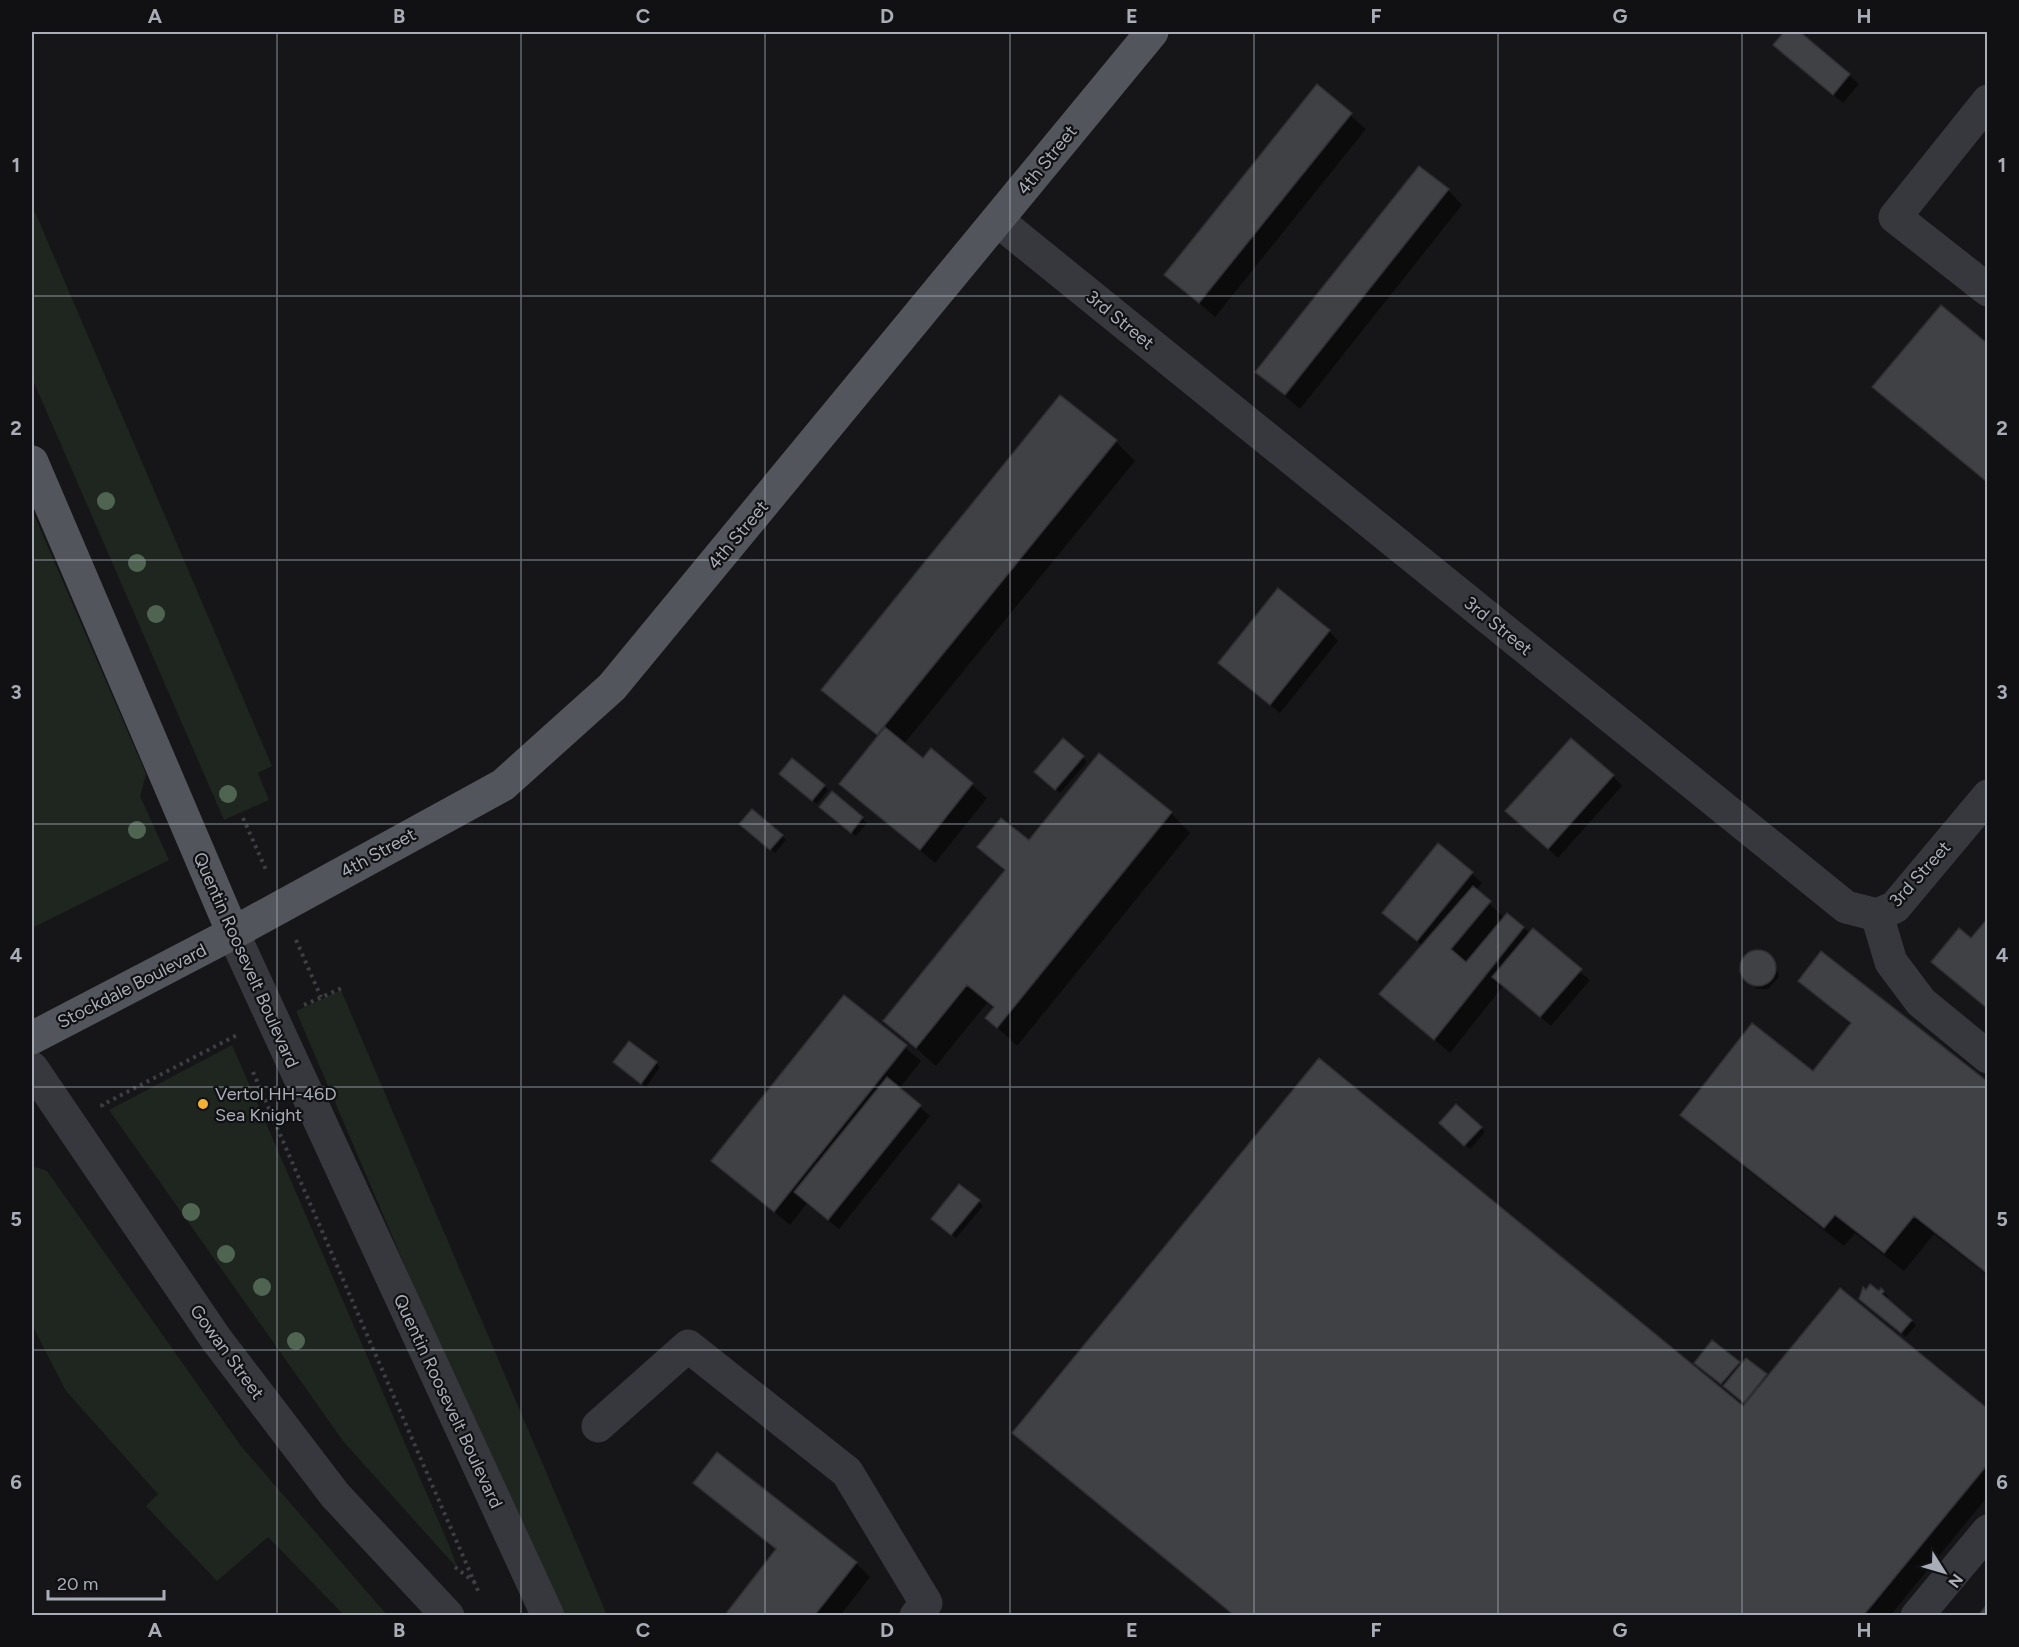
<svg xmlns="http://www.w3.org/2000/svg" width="2019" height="1647" font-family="Figtree,sans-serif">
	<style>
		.green { fill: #1e261f }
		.shadow { fill: #0007 }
		.building { fill: #404145; stroke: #303034; stroke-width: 1.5 }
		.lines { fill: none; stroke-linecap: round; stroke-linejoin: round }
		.path { stroke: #3d3f44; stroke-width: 4; stroke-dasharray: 3 4.5; stroke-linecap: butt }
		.minor { stroke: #37383d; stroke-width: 33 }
		.major { stroke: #53555c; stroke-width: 33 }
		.tree { fill: #506452 }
		.grid { fill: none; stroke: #a8adb8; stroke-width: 1.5; stroke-opacity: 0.55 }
		.poi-dot { fill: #f2b134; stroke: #111113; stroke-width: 2 }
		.labels { text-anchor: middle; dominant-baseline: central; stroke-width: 4.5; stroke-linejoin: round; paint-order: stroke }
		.street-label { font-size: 18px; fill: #a8adb8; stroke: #111113 }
		.poi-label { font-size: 18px; fill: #a8adb8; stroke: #111113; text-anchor: start }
		.neatline { fill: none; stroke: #a8adb8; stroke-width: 2 }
		.grid-label { font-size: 20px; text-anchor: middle; font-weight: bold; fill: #a8adb8 }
	</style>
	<rect width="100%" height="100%" fill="#161618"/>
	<path class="green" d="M32,205L272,766L258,773L269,800L224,820L32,378Z
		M32,510L146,774L140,796L169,860L32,928Z
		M341,990L607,1615H560L535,1570L296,1011Z
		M232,1045L449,1545L458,1569L343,1441L109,1110Z
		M32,1166L47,1171L241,1446L387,1615H344L268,1537L217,1581L146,1506L158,1494L66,1391L32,1325Z"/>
	<path class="shadow" d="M1786,32H1798L1859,84L1843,103L1775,45Z
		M1317,87L1366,129L1215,317L1166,274Z
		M1448,190L1462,205L1300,409L1257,372Z
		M1988,346V484L1874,387Z
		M1116,442L1135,461L904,744L923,760L931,750L987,798L935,863L841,784L878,738L823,690Z
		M1329,631L1338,641L1280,713L1220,663Z
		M1063,741L1087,762L1060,793L1041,777Z
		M1613,776L1622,786L1558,858L1517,821Z
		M786,778L824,786L828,790L817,804Z
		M832,793L867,823L856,836L825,811Z
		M1171,813L1190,833L1017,1046L987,1018L994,1009L987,1003L936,1066L885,1021L1005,872L979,847L1029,842Z
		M745,828L782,836L786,840L775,853Z
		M1438,845L1482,883L1475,891L1505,918L1507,915L1590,980L1551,1026L1503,986L1450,1053L1382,994L1423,946L1384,913Z
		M1988,920V1010L1933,962L1971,940Z
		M1761,951L1775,962L1779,977L1768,989H1757L1743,976L1741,965L1746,956Z
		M1800,981L1988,1084V1276L1934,1234L1904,1271L1855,1233L1844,1246L1702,1134L1682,1115L1813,1073L1851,1025Z
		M844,997L921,1061L899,1089L930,1116L839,1229L807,1203L790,1225L713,1161Z
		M656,1063L660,1067L646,1087L619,1067Z
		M1441,1123L1481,1128L1485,1132L1470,1149Z
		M979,1202L983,1206L956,1238L937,1223Z
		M1881,1290L1888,1296L1886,1299L1916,1325L1906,1337L1865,1303Z
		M1746,1360L1768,1377L1988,1411V1496L1890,1616H1234L1014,1433L1743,1408L1747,1404L1700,1367L1739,1363L1742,1365Z
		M695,1483L856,1563L870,1577L840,1616H726L777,1551Z"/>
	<path class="building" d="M1784,32H1800L1850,74L1833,95L1773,45Z
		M1317,84L1352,113L1199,303L1164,275Z
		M1419,166L1449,189L1285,395L1255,372Z
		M1941,305L1988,344L1987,482L1872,387Z
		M1060,395L1117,440L877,735L821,690Z
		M1278,588L1330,630L1270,705L1218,663Z
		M885,727L923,758L931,748L973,783L920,850L839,784Z
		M1063,738L1084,756L1055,790L1034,772Z
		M1571,738L1614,775L1548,849L1505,811Z
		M1099,753L1172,812L997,1028L985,1018L994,1007L967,985L916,1048L883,1021L1005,870L977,847L1001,818L1029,840Z
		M792,758L825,785L812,801L779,774Z
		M832,791L863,817L851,833L819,807Z
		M752,809L783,835L770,850L739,824Z
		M1438,843L1473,872L1417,941L1382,913Z
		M1473,886L1491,901L1451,949L1466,962L1507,913L1524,927L1434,1040L1379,994Z
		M1988,918V1009L1931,962L1959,928L1971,938Z
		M1533,928L1582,969L1540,1017L1492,977Z
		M1740 968a18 18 0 1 1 36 0a18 18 0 1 1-36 0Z
		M1821,951L1988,1082V1274L1914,1216L1884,1253L1835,1215L1824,1228L1680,1115L1752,1023L1813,1071L1851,1023L1798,981Z
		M844,995L907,1045L774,1212L711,1161Z
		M629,1041L657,1062L641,1084L613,1062Z
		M1319,1058L1743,1406L1840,1288L1988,1409V1464L1863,1616H1235L1012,1433Z
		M887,1077L921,1105L828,1220L794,1192Z
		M1456,1104L1482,1127L1464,1146L1439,1123Z
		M959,1184L980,1200L951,1235L931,1219Z
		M1870,1284L1879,1291L1881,1288L1884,1291L1882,1294L1912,1320L1901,1333L1859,1299L1863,1287L1866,1290Z
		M1712,1340L1740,1362L1721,1384L1694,1363Z
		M1746,1358L1767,1374L1744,1403L1723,1386Z
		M717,1452L857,1562L814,1616H724L776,1549L693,1483Z
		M1988,1603V1616H1978Z"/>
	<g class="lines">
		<path class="path" d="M243,818L267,872
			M296,940L321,997
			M304,1005L342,988
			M253,1072L479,1593
			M103,1107L102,1105L237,1035L239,1037
			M455,1567L474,1582"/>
		<path class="minor" d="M1988,101L1895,217L1988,290
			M998,221L1846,907L1877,915L1895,907L1988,796
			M1877,915L1891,962L1921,1002L1988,1057
			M233,933L548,1616
			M32,1068L216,1339L335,1495L448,1616
			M598,1426L688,1346L847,1472L926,1603L916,1616
			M1917,1616L1988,1531"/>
		<path class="major" d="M32,462L233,933
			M32,1038L233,933L503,785L612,687L1152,32"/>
	</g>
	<g class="tree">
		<circle cx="106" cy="501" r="9"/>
		<circle cx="137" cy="563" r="9"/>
		<circle cx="156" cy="614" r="9"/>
		<circle cx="228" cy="794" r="9"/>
		<circle cx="137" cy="830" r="9"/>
		<circle cx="191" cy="1212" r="9"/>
		<circle cx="226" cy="1254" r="9"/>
		<circle cx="262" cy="1287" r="9"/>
		<circle cx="296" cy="1341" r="9"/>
	</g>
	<path class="grid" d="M277,32V1616M521,32V1616M765,32V1616M1010,32V1616M1254,32V1616M1498,32V1616M1742,32V1616M32,296H1988M32,560H1988M32,824H1988M32,1087H1988M32,1350H1988"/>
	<circle class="poi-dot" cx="203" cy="1104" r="6"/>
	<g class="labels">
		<g class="street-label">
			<text transform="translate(1047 160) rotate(-51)">4th Street</text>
			<text transform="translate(1120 320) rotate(39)">3rd Street</text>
			<text transform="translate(738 535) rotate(-50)">4th Street</text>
			<text transform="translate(1498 626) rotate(39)">3rd Street</text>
			<text transform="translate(378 853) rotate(-29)">4th Street</text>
			<text transform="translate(1920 874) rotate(-48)">3rd Street</text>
			<text transform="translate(246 960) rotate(66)">Quentin Roosevelt Boulevard</text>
			<text transform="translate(132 986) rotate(-27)">Stockdale Boulevard</text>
			<text transform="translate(227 1352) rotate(54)">Gowan Street</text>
			<text transform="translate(448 1401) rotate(65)">Quentin Roosevelt Boulevard</text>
		</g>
		<g class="poi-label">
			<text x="215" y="1094">Vertol HH-46D<tspan x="215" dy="21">Sea Knight</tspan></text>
		</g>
	</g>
	<rect width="2019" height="1647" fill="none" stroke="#111113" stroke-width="66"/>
	<g transform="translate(1944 1572) rotate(127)" stroke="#111113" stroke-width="4.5" paint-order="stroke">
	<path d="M0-4.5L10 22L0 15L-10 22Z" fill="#a8adb8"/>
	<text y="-9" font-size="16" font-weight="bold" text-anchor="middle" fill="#a8adb8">N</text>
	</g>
	<path d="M48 1590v9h116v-9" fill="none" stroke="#a8adb8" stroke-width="3"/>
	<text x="57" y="1590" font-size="18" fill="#a8adb8" stroke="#111113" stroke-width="4.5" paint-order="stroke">20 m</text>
	<rect x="33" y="33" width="1953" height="1581" class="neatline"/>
	<g class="grid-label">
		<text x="155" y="23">A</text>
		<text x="399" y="23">B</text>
		<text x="643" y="23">C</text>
		<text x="887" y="23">D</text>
		<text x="1132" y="23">E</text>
		<text x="1376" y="23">F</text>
		<text x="1620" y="23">G</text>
		<text x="1864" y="23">H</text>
		<text x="16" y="172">1</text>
		<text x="2002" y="172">1</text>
		<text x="16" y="435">2</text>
		<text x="2002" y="435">2</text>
		<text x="16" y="699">3</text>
		<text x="2002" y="699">3</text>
		<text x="16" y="962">4</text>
		<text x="2002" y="962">4</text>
		<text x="16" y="1226">5</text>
		<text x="2002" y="1226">5</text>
		<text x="16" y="1489">6</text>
		<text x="2002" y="1489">6</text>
		<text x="155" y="1637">A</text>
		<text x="399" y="1637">B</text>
		<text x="643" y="1637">C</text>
		<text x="887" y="1637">D</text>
		<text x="1132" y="1637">E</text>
		<text x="1376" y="1637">F</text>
		<text x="1620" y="1637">G</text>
		<text x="1864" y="1637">H</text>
	</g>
</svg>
